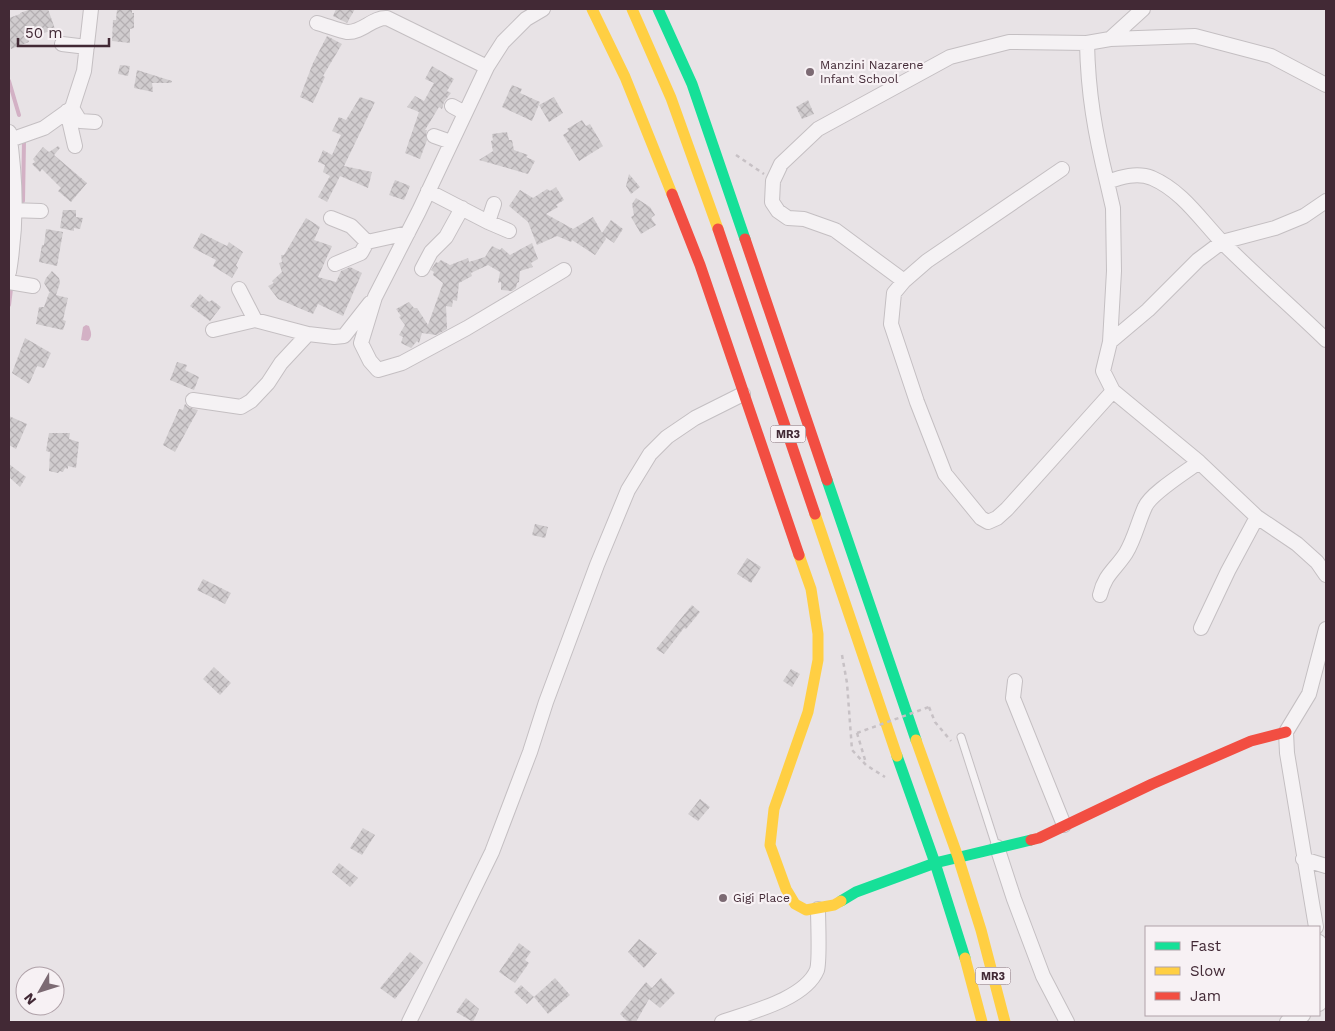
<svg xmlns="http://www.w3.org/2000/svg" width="1335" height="1031" font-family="'Work Sans',sans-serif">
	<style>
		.water { fill: #d3b1c5 }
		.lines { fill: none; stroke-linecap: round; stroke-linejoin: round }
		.stream { stroke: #d3b1c5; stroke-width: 4 }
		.building { fill: url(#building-cross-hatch) }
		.lane-casing { stroke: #c4bfc2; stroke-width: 9 }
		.street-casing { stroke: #c4bfc2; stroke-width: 16 }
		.path { stroke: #c7c1c5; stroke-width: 2.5; stroke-dasharray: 4 4; stroke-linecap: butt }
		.lane { stroke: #f5f2f4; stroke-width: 7 }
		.street { stroke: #f5f2f4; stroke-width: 14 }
		.fast { stroke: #16e098; stroke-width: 11 }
		.slow { stroke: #ffcf43; stroke-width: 11 }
		.jam { stroke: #f24e42; stroke-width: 11 }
		.path-bridge { stroke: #c7c1c5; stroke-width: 2.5; stroke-dasharray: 4 4; stroke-linecap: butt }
		.poi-dot { fill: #7c6a73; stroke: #f7f1f4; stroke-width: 2 }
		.labels { text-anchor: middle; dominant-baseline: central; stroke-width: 4.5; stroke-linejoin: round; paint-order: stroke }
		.shield { fill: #f7f1f4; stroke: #78656e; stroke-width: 1 }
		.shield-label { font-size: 11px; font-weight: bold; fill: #422935 }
		.poi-label { font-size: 12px; fill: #422935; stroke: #f7f1f4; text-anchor: start }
	</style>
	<defs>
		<pattern id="building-cross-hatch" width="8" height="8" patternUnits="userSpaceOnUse" patternTransform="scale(1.25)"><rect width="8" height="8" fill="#d0ccce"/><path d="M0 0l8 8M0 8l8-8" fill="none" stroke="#b4afb2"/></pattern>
	</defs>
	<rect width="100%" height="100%" fill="#e8e3e6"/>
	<path class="water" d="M86,325L89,326C91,332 93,336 88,341L81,340L83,327Z"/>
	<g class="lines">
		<path class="stream" d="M9,81L19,115
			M23,201L24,141
			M9,305L11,289"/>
	</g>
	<path class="building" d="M31,9H48L55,29L28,39L29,42L11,49L9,42V18L20,14V13Z
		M117,9H132V13H134V28L130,29V43L112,41L113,20H116Z
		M336,9H355L347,23L333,16Z
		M327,36L342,44L323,76L325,77L313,103L300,97L313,63Z
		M120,65L130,66L128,76L118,74Z
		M432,66L454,79L447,91L451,93L444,102L442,109L439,107L425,130H427L426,134L427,140L420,159L405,153L419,112L407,107L415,96L424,101L434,83L425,79Z
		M137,70L172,81L171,83H152L153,92L134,88Z
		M512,85L522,89L520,93L540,102L532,121L502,107Z
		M360,97L375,102L344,166L372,172L368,188L340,176L327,202L318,197L330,176L323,172L325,165L318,162L323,150L332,155L341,135L332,131L339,117L346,120Z
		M554,97L563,113L549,122L539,105Z
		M808,100L814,114L802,119L796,107Z
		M582,120L586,126L590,124L603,146L579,161L563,135L569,131L567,129Z
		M507,132L509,140H512L514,150L528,155L526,157L535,161L528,174L479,160L493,151L491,141L493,140L492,134Z
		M58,146L60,148L54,155L87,183L71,202L58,191L61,188L42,169L40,172L32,164L35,162L33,159L43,147L49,152Z
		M629,174L640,187L631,194L626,186Z
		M395,180L410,186L404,200L389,195Z
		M556,187L564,200L556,205L558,207L546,214L573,229L593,217L602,233L611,220L623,229L614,243L605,237L606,239L595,255L572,240L571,242L557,236L537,245L528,222L509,206L520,190L533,198L547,189L550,191Z
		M636,198L650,207L655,215L651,218L656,225L641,234L631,217L634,215L632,204Z
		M63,210H76V217L83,218L80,229L74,228V231L60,228Z
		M306,218L320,227L314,240L332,246L318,277L336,282L341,271L350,267L362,273L343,316L318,304L313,314L278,299L268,286L274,283L272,281L282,272L279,263L282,262L281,255H284Z
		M46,229L63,232L57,266L39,262L42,245H44Z
		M201,233L227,246L229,242L243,252L236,265L238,268L232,278L213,266L216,260L193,248Z
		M532,243L538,259L531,263L533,267L520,271L519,282L517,283L516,288L512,291L501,290V282L498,283L500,272L488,265L471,273L472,276L459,283L457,301L453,300L452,307L446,306L447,329L436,335L422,333L419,343L417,341L411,348L401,343L403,337L399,335L405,325L399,317L401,316L396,309L409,302L414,308H417L428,325L443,283L433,275L434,272L431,270L436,262L438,263L441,260L450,265L468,258L469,262L485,257L492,246L500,250L502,248L510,255Z
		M52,271L59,278L60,283L56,295L68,298L63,320L66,321L63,330L36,324L39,307H44L49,293H50L44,283L46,278Z
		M200,294L209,302L212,300L221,307L210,321L190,306Z
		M25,338L51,353L44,368L37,366L29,384L12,373Z
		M177,362L187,365L185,370L199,377L194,390L170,380Z
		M185,404L188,407L198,410L175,452L163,445L179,409L183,410Z
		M9,416L27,424L16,449L9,445Z
		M49,433H70L69,439L79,442L76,468L68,466V469L65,468L63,472L60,471L58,473L49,471L50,452L46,451Z
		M9,464L26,477L20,487L9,477Z
		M535,524L548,527L545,538L532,535Z
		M747,558L761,567L751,583L737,574Z
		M203,579L231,593L225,604L197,590Z
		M692,605L700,612L686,629L684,628L664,654L656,649Z
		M214,667L231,683L220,695L203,679Z
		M791,669L800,674L792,687L783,681Z
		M700,799L710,807L698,821L688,814Z
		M363,828L375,835L362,855L350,848Z
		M339,863L358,878L350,887L332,872Z
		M639,939L657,953L644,968L628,952Z
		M519,943L531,952L525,960L529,963L515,983L499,972Z
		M410,952L423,963L395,999L380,988Z
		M555,978L570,995L548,1014L534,997Z
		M661,978L675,993L660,1008L649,999L636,1022H628L620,1014L646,982L652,988Z
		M521,985L534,997L527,1004L514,992Z
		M466,998L479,1009L473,1022L456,1012Z"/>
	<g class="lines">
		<g class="lane-casing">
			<path id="lane" d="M961,737L996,846"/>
		</g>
		<g class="street-casing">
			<path id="street" d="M543,9L526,19L503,42L487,67L419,211L375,297L361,343L370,361L378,370L402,363L467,328L564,270
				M317,23C325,25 340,31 347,32C362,33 373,17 387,18L487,67
				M1110,39L1143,9
				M1087,43C1088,93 1095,133 1107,182C1121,177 1137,172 1152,178C1182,191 1200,219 1222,242C1256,276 1292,307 1326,340
				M62,44L87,47
				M452,106L465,113
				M72,108L80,121L95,122
				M67,111L75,146
				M9,132C16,182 17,223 9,272
				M434,136L451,142
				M10,140L44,128L72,108L84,71L91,9
				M1062,169L927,261L904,281L894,293L891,324L917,402L945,474L981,518L988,522L997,518L1007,509L1113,391
				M1107,182L1113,208L1114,271L1110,342
				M428,191L488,222L509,231
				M1326,201L1304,216L1275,228L1222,242L1198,260L1148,310L1110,342L1103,371L1113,391L1199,462L1257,517L1297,544L1317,562L1326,575
				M9,210L41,211
				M331,218L351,226L367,242
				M488,222L494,204
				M335,264L361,253L367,242L408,233
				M422,269L431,252L446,237L462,208
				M904,281L835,230L804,219L788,218L778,211L772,202L773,181L781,164L818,129L950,57L1009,42L1087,43L1110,39L1195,36L1271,56L1326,85
				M9,282L33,286
				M239,289L255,320
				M213,330L255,320L308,334
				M193,400L241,407L251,401L268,383L281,363L308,334L334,337L344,336L370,303
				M1100,595C1105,574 1115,570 1126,553C1135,538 1138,522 1145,507C1151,493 1186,472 1199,462
				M1201,628L1228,571L1257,517
				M1015,681L1013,698L1064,825
				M997,847L1014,899L1043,976L1067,1022
				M1303,859L1326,866
				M1316,927L1287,753L1286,732L1309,694L1326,629
				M1319,942L1324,971L1325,991L1319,1004
				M409,1022L492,852L530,752L546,702L597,565L628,490L650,454L667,437L695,418L743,394
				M722,1022C751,1012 805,999 817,970C820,961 818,921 818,909
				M1287,1022L1303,1015"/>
		</g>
		<path class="path" d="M736,155L764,174
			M842,655L847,683L852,750L866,765L885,777
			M929,707L935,722L951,741
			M857,733L866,763"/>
		<use href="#lane" class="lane"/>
		<use href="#street" class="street"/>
		<path class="fast" d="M658,9L692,84L745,239
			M827,480L916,740
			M897,756L935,863L965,958
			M841,901L856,892L935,863L1031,840"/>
		<path class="slow" d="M592,9L625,77L672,194
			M632,9L671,98L718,229
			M815,514L897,756
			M799,555L811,589L818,634V660L808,712L774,809L770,845L786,889L795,904L806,910L834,905L841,901
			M916,740L958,857L981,930L1005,1022
			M965,958L982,1022"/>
		<path class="jam" d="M672,194L700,265L799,555
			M718,229L815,514
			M745,239L827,480
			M1031,840L1039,838L1152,784L1251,741L1286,732"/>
		<path class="path-bridge" d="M857,733L929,707"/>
	</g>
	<g class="poi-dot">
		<circle cx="810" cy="72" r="5"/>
		<circle cx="723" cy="898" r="5"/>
	</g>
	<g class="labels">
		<g class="shield">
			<rect x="770.5" y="425.5" width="35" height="17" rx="4"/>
			<rect x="975.5" y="967.5" width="35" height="17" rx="4"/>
		</g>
		<g class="shield-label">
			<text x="788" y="434">MR3</text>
			<text x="993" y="976">MR3</text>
		</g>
		<g class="poi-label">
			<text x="820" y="65">Manzini Nazarene<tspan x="820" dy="14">Infant School</tspan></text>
			<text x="733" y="898">Gigi Place</text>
		</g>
	</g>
	<rect width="1335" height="1031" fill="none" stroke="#422935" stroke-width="20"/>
	<rect x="1145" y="926" width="175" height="90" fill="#f7f1f4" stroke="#afa1a8"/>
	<rect x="1155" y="942" width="25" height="8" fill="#16e098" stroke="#afa1a8"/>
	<text x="1190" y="951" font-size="15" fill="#422935">Fast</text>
	<rect x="1155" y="967" width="25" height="8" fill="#ffcf43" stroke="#afa1a8"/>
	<text x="1190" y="976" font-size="15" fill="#422935">Slow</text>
	<rect x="1155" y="992" width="25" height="8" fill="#f24e42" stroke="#afa1a8"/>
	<text x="1190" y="1001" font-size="15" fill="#422935">Jam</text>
	<g transform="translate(40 991) rotate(231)"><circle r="24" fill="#f7f1f4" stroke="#afa1a8"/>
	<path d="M0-4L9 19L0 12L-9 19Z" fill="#7c6a73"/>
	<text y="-8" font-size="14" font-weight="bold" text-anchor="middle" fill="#422935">N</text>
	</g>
	<path d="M18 38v8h91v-8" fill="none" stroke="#422935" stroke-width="2.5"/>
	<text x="25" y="38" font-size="15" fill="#422935" stroke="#f7f1f4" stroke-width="4" paint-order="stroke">50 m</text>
</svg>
